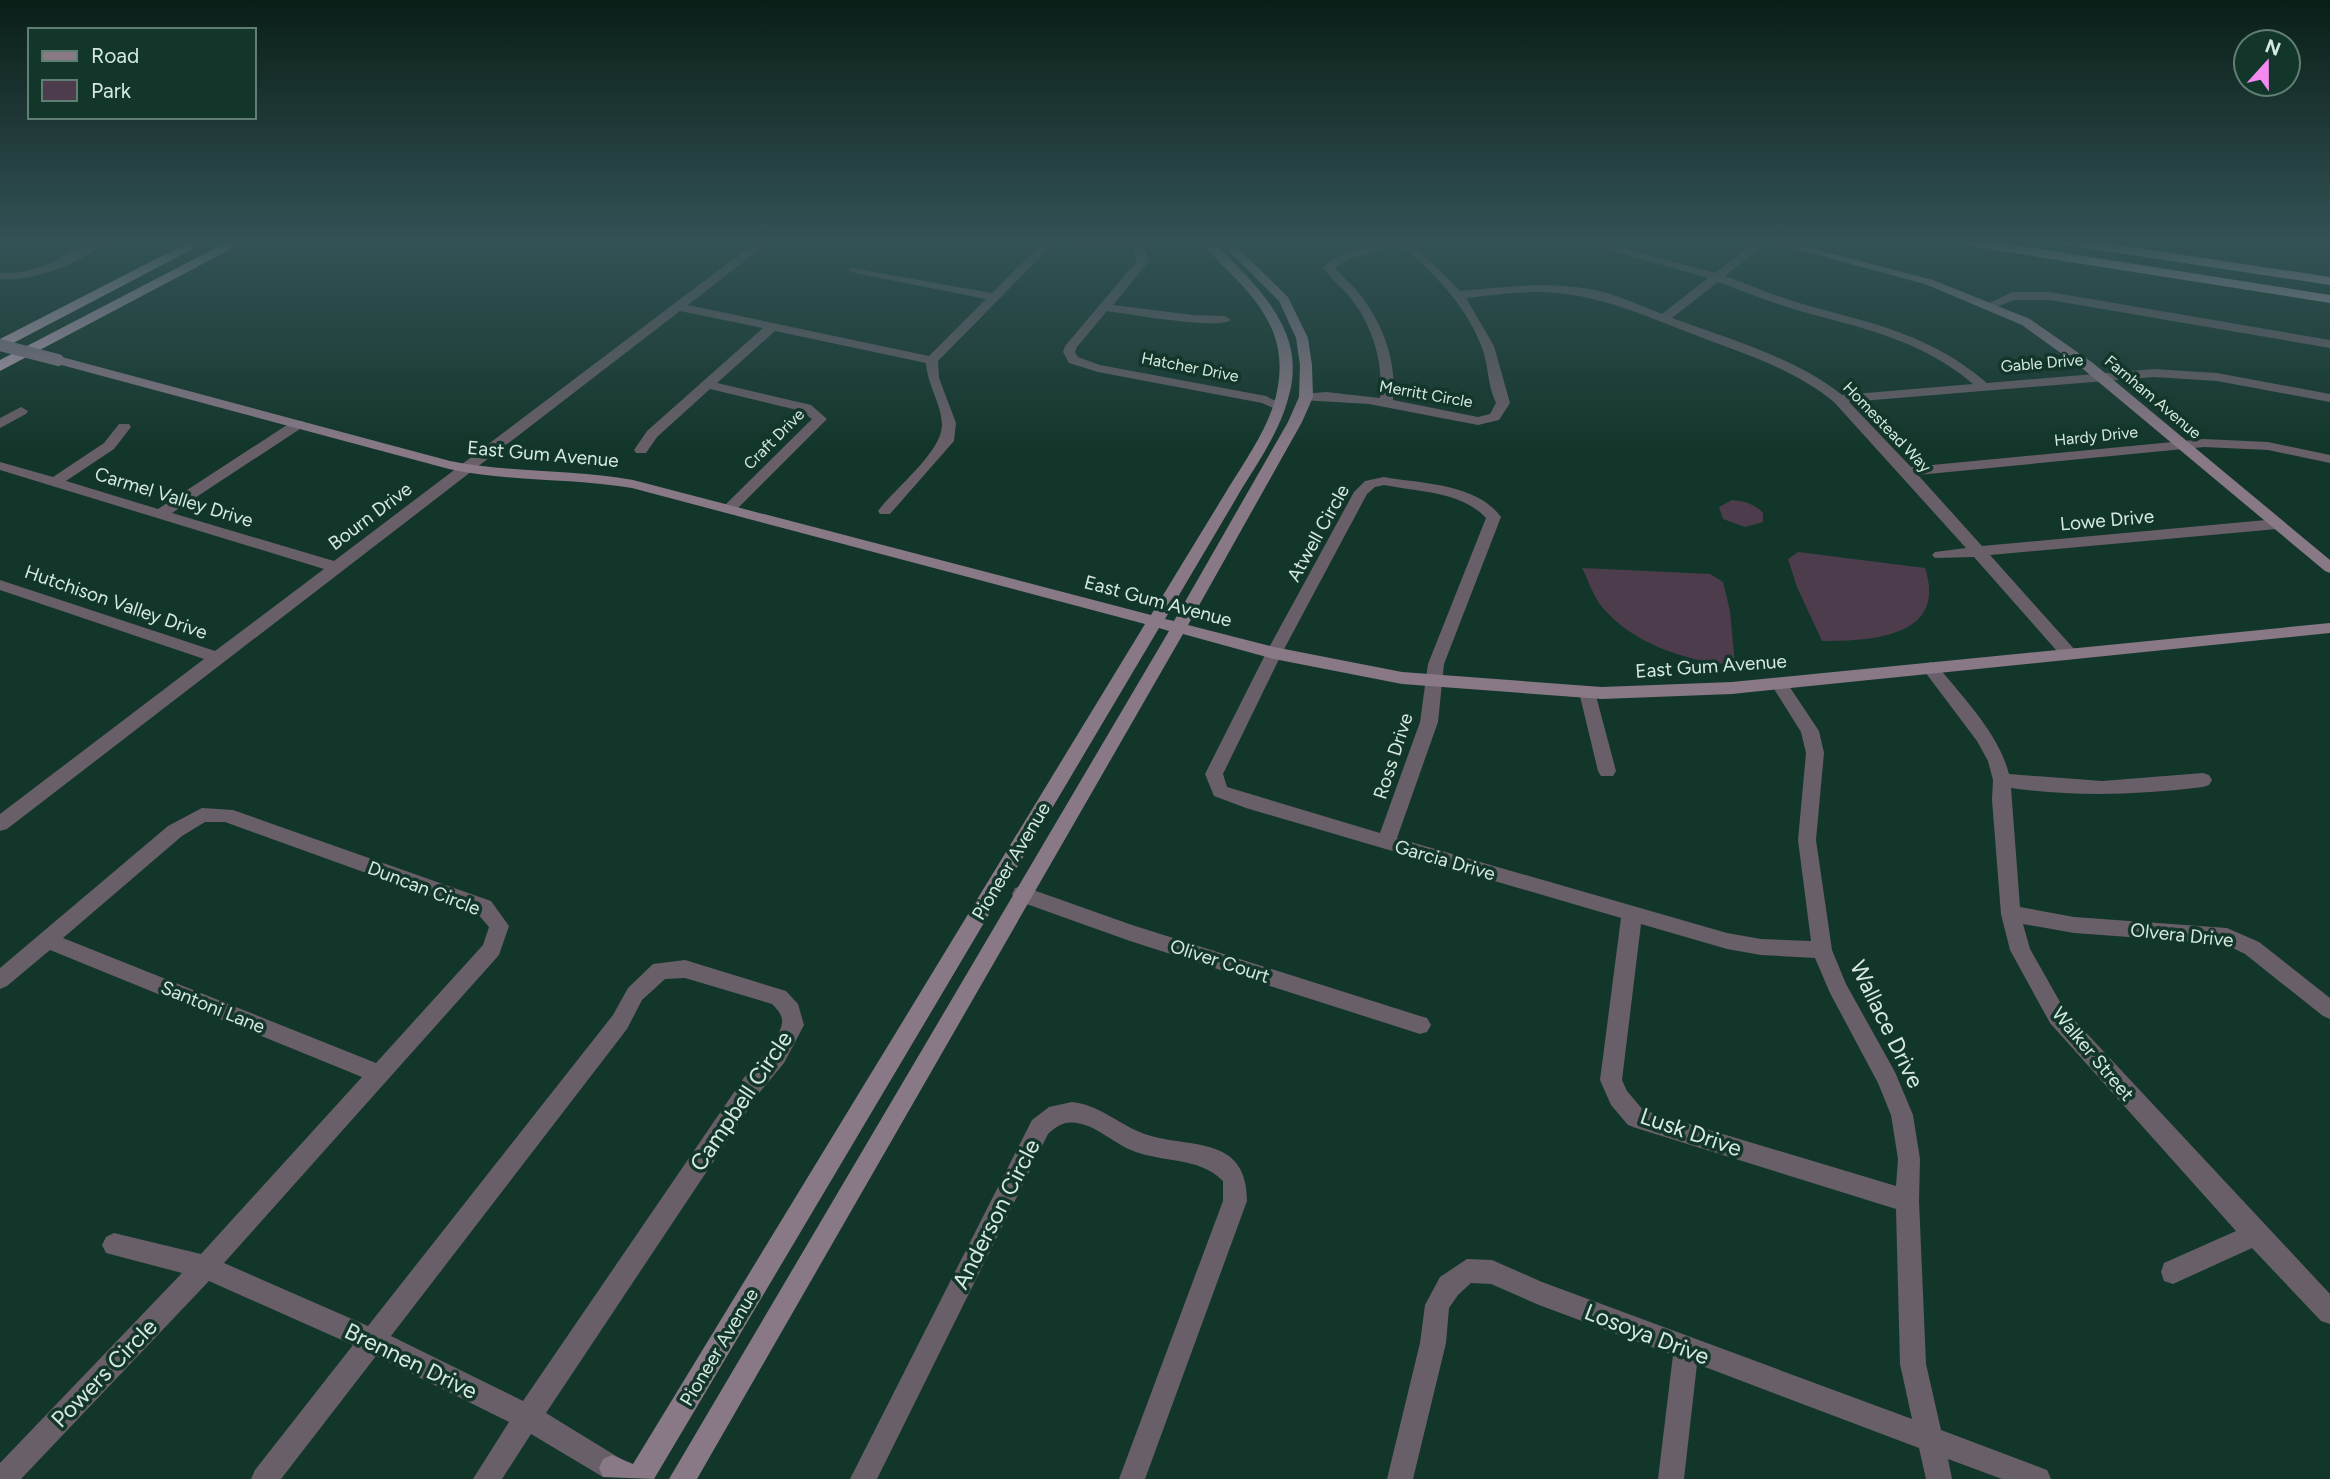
<svg xmlns="http://www.w3.org/2000/svg" width="2330" height="1479" font-family="Figtree,sans-serif">
	<style>
		.green { fill: #4d3d4c }
		.lines { fill: none; stroke-linecap: round; stroke-linejoin: round }
		.street { fill: #695f68; fill-rule: evenodd }
		.secondary { fill: #897987; fill-rule: evenodd }
		.highway { fill: #b8a0b6; fill-rule: evenodd }
		.secondary-bridge { stroke: #897987; stroke-width: 12 }
		.labels { text-anchor: middle; dominant-baseline: central; stroke-width: 7; stroke-linejoin: round; paint-order: stroke }
		.far-street-label { font-size: 16px; fill: #d5e9e1; stroke: #13362b }
		.street-label { font-size: 19px; fill: #d5e9e1; stroke: #13362b }
		.near-street-label { font-size: 23px; fill: #d5e9e1; stroke: #13362b }
	</style>
	<rect width="100%" height="100%" fill="#13362b"/>
	<path class="green" d="M1732,500C1744,501 1755,504 1763,513V522L1745,527L1723,519L1719,507Z
		M1798,552L1925,568C1948,638 1870,641 1822,641L1797,587L1788,559Z
		M1582,568L1710,574L1723,582L1730,611L1735,665C1687,662 1629,643 1599,603C1592,592 1588,580 1582,568Z"/>
	<g class="lines">
		<path class="street" d="M92,241H107C82,263 33,282 0,279V273C35,275 62,257 92,241Z
			M757,241H770L688,305L929,356L986,299L855,273L849,270L851,268L992,293L1044,241H1157L1142,245L1149,261L1113,305L1193,315L1225,316L1231,320C1218,330 1129,314 1107,311L1077,347L1075,352L1078,357L1100,365L1266,396L1285,406L1278,410L1262,403L1098,372L1069,363L1063,352L1065,346L1137,261L1131,245C1112,246 1072,252 1056,241L938,361L939,378L956,423L954,441L890,514H880L878,511C894,489 942,452 942,425C942,405 927,384 926,363L775,331L717,383L811,405L827,419L734,512H724L722,509L724,506L812,419L801,411L710,389L657,437L646,453H636L634,450L647,431L763,328L680,311L7,829L0,831V814L204,659L0,590V580L215,651L324,569L0,470V462L53,477L104,443L119,424H129L131,427L114,449L66,481L158,509L293,421H303V427L172,513L334,561Z
			M1385,241H1410L1460,291C1510,286 1562,280 1611,294C1628,300 1645,307 1662,314L1708,278L1577,241H1596L1715,273L1756,241H1769L1725,276C1752,286 1778,297 1806,305C1875,324 1931,335 1987,383L2154,369L2217,373L2330,394V402L2217,381L2154,377L1849,402L1911,467L2204,439L2268,442L2330,455V463L2268,450L2204,447L1918,475L1982,546L2277,519L2284,524L2277,529L1990,555L2075,650L2077,654L2075,658H2063L1974,557L1935,558L1932,555L1935,552L1966,548L1834,402C1793,368 1739,352 1690,333C1646,316 1604,297 1557,293C1526,290 1496,295 1466,298L1494,346L1510,403L1499,420L1478,425L1369,404L1301,400V394L1326,392L1380,398C1384,362 1372,324 1349,296C1340,286 1330,278 1323,267L1338,256ZM1400,244C1433,272 1465,304 1481,345C1489,364 1487,385 1496,403L1490,414L1478,417L1393,400C1397,361 1383,323 1358,292C1351,283 1342,277 1335,268L1346,260ZM1718,282C1745,292 1772,303 1800,311C1862,328 1922,340 1973,384L1842,395C1794,357 1729,339 1672,318Z
			M2012,292H2050L2330,340V348L2050,300H2014L1989,310L1983,306Z
			M21,407L28,411L26,414L0,428V418Z
			M1384,477C1422,484 1476,483 1501,517L1444,664L1438,722L1397,838L1727,933L1761,939L1811,941L1798,840L1806,753L1801,732L1771,684L1773,680H1785L1819,731L1824,753L1816,840L1832,950L1846,984L1895,1072L1913,1115L1920,1159L1919,1201L1926,1364L1941,1430L2047,1470L2051,1479H2002L1948,1459L1952,1479H1926L1919,1448L1697,1364L1684,1479H1658L1673,1355L1539,1305L1491,1284L1471,1283L1458,1295L1449,1308L1446,1343L1413,1479H1387L1420,1343L1425,1305L1440,1277L1467,1259L1492,1260L1542,1282L1912,1419L1900,1364L1896,1209L1636,1128L1628,1125L1611,1105L1600,1080L1621,918L1246,808L1214,796L1205,774L1266,653L1354,492L1365,481ZM1384,485C1418,492 1461,491 1486,518L1428,664L1420,722L1380,833L1227,787L1223,774L1282,653L1367,494L1375,487ZM1641,924L1727,949L1761,955L1815,958L1830,993L1878,1083L1891,1115L1898,1159L1896,1186L1643,1110L1627,1091L1622,1080Z
			M1930,662L1936,664C1963,698 1998,732 2009,774L2102,781L2203,773L2209,775L2212,780L2209,785L2203,787C2138,795 2075,797 2011,788L2020,907L2074,917L2227,928L2259,942L2330,998V1019L2323,1016L2245,954L2225,944L2074,933L2023,924L2030,949L2064,1009L2330,1294V1324L2321,1321L2252,1248L2173,1284L2164,1281L2161,1272L2164,1263L2236,1231L2050,1023L2010,950L2001,914L1992,800L1993,780L1988,761L1977,741L1922,668Z
			M1587,686L1595,692L1616,771L1613,776H1601L1598,771L1579,692Z
			M202,808L233,810L491,901L509,926L499,955L224,1263L368,1326L613,1015L628,988L653,964L685,960L786,991L798,1004L804,1025L784,1063L759,1093L546,1413L621,1459L625,1468L621,1477H603L531,1434L502,1479H473L509,1422L376,1356L281,1479H251L255,1470L353,1345L209,1281L21,1479H0V1463L182,1273L106,1253L102,1245L106,1237L114,1233L201,1254L362,1077L50,950L7,986L0,989V968L168,826ZM205,822H225L477,913L489,927L483,945L376,1063L63,938L182,836ZM685,978L772,1004C777,1009 783,1015 782,1023C780,1040 754,1066 743,1079L523,1401L391,1336L627,1029L642,1000L665,979Z
			M1022,886L1132,925L1420,1016L1427,1018L1431,1025L1427,1032L1420,1034L1130,941L1015,900L1012,894L1015,888Z
			M1072,1102C1099,1105 1117,1123 1142,1133C1186,1150 1247,1132 1247,1201L1145,1479H1119L1223,1201V1181C1199,1156 1160,1163 1131,1150C1112,1142 1097,1126 1077,1123C1064,1121 1057,1126 1048,1134L877,1479H850L1032,1120L1049,1107Z"/>
		<path class="secondary" d="M1200,241H1212C1242,271 1276,301 1289,342C1294,358 1294,379 1289,395C1281,429 1259,461 1241,490C1216,533 1190,576 1165,619L1174,621L1288,422L1299,397L1300,365L1296,338L1279,301L1219,241H1231L1288,297L1308,338L1312,365L1313,397L1302,422L1188,625L1274,647L1402,672L1602,687L1732,682L2330,623V633L1732,694L1602,699L1402,684L1274,659L1183,634L697,1479H669L1169,631L1159,628L654,1479L603,1477L599,1468L603,1459L612,1455L633,1464L1145,624L632,488C571,478 509,482 449,469L54,363L52,360L58,356L62,357L450,461C511,473 572,469 633,480L1151,615C1177,572 1203,530 1229,487C1247,458 1271,424 1277,391C1282,368 1280,344 1269,323C1253,290 1223,269 1200,241Z
			M1765,241H1784L1933,280L2030,319L2093,363L2330,560V573L2325,571L2083,369L2022,325L1925,284Z"/>
		<path class="highway" d="M191,241H208L0,350V339Z
			M229,241H246L0,371V360Z
			M1956,241H1989L2330,295V303L1963,245Z
			M2058,241H2092L2330,277V285L2065,245Z"/>
		<path class="secondary-bridge" d="M0,345L58,360"/>
	</g>
	<linearGradient id="sky" x2="0" y2="1"><stop stop-color="#0a1e18"/><stop offset="0.54" stop-color="#335255"/><stop offset="1" stop-color="#335255" stop-opacity="0"/></linearGradient>
	<rect width="2330" height="448" fill="url(#sky)"/>
	<g class="labels">
		<g class="far-street-label">
			<text transform="translate(2042 363) rotate(-5)">Gable Drive</text>
			<text transform="translate(1190 367) rotate(11)">Hatcher Drive</text>
			<text transform="translate(1426 394) rotate(10)">Merritt Circle</text>
			<text transform="translate(2153 397) rotate(40)">Farnham Avenue</text>
			<text transform="translate(1887 427) rotate(46)">Homestead Way</text>
			<text transform="translate(2096 436) rotate(-6)">Hardy Drive</text>
			<text transform="translate(774 439) rotate(-45)">Craft Drive</text>
		</g>
		<g class="street-label">
			<text transform="translate(543 454) rotate(5)">East Gum Avenue</text>
			<text transform="translate(174 497) rotate(17)">Carmel Valley Drive</text>
			<text transform="translate(370 516) rotate(-37)">Bourn Drive</text>
			<text transform="translate(2107 520) rotate(-5)">Lowe Drive</text>
			<text transform="translate(1318 533) rotate(-61)">Atwell Circle</text>
			<text transform="translate(1158 601) rotate(15)">East Gum Avenue</text>
			<text transform="translate(116 602) rotate(19)">Hutchison Valley Drive</text>
			<text transform="translate(1711 666) rotate(-4)">East Gum Avenue</text>
			<text transform="translate(1393 756) rotate(-72)">Ross Drive</text>
			<text transform="translate(1445 860) rotate(16)">Garcia Drive</text>
			<text transform="translate(1011 861) rotate(-59)">Pioneer Avenue</text>
			<text transform="translate(424 888) rotate(21)">Duncan Circle</text>
			<text transform="translate(2182 935) rotate(6)">Olvera Drive</text>
			<text transform="translate(1220 961) rotate(18)">Oliver Court</text>
			<text transform="translate(213 1007) rotate(22)">Santoni Lane</text>
			<text transform="translate(2093 1054) rotate(50)">Walker Street</text>
			<text transform="translate(719 1347) rotate(-59)">Pioneer Avenue</text>
		</g>
		<g class="near-street-label">
			<text transform="translate(1887 1024) rotate(64)">Wallace Drive</text>
			<text transform="translate(741 1101) rotate(-56)">Campbell Circle</text>
			<text transform="translate(1691 1132) rotate(19)">Lusk Drive</text>
			<text transform="translate(996 1214) rotate(-63)">Anderson Circle</text>
			<text transform="translate(1647 1334) rotate(21)">Losoya Drive</text>
			<text transform="translate(411 1361) rotate(26)">Brennen Drive</text>
			<text transform="translate(104 1373) rotate(-46)">Powers Circle</text>
		</g>
	</g>
	<rect x="28" y="28" width="228" height="91" fill="#13362b" stroke="#617e74" stroke-width="2"/>
	<rect x="42" y="51" width="35" height="10" fill="#897987" stroke="#617e74" stroke-width="2"/>
	<text x="91" y="63" font-size="21" fill="#d5e9e1">Road</text>
	<rect x="42" y="80" width="35" height="21" fill="#4d3d4c" stroke="#617e74" stroke-width="2"/>
	<text x="91" y="98" font-size="21" fill="#d5e9e1">Park</text>
	<g transform="translate(2267 63) rotate(21)"><circle r="33" fill="#13362b" stroke="#617e74" stroke-width="2"/>
	<path d="M0-5L12 26L0 18L-12 26Z" fill="#f489f0"/>
	<text y="-10" font-size="19" font-weight="bold" text-anchor="middle" fill="#d5e9e1">N</text>
	</g>
</svg>
